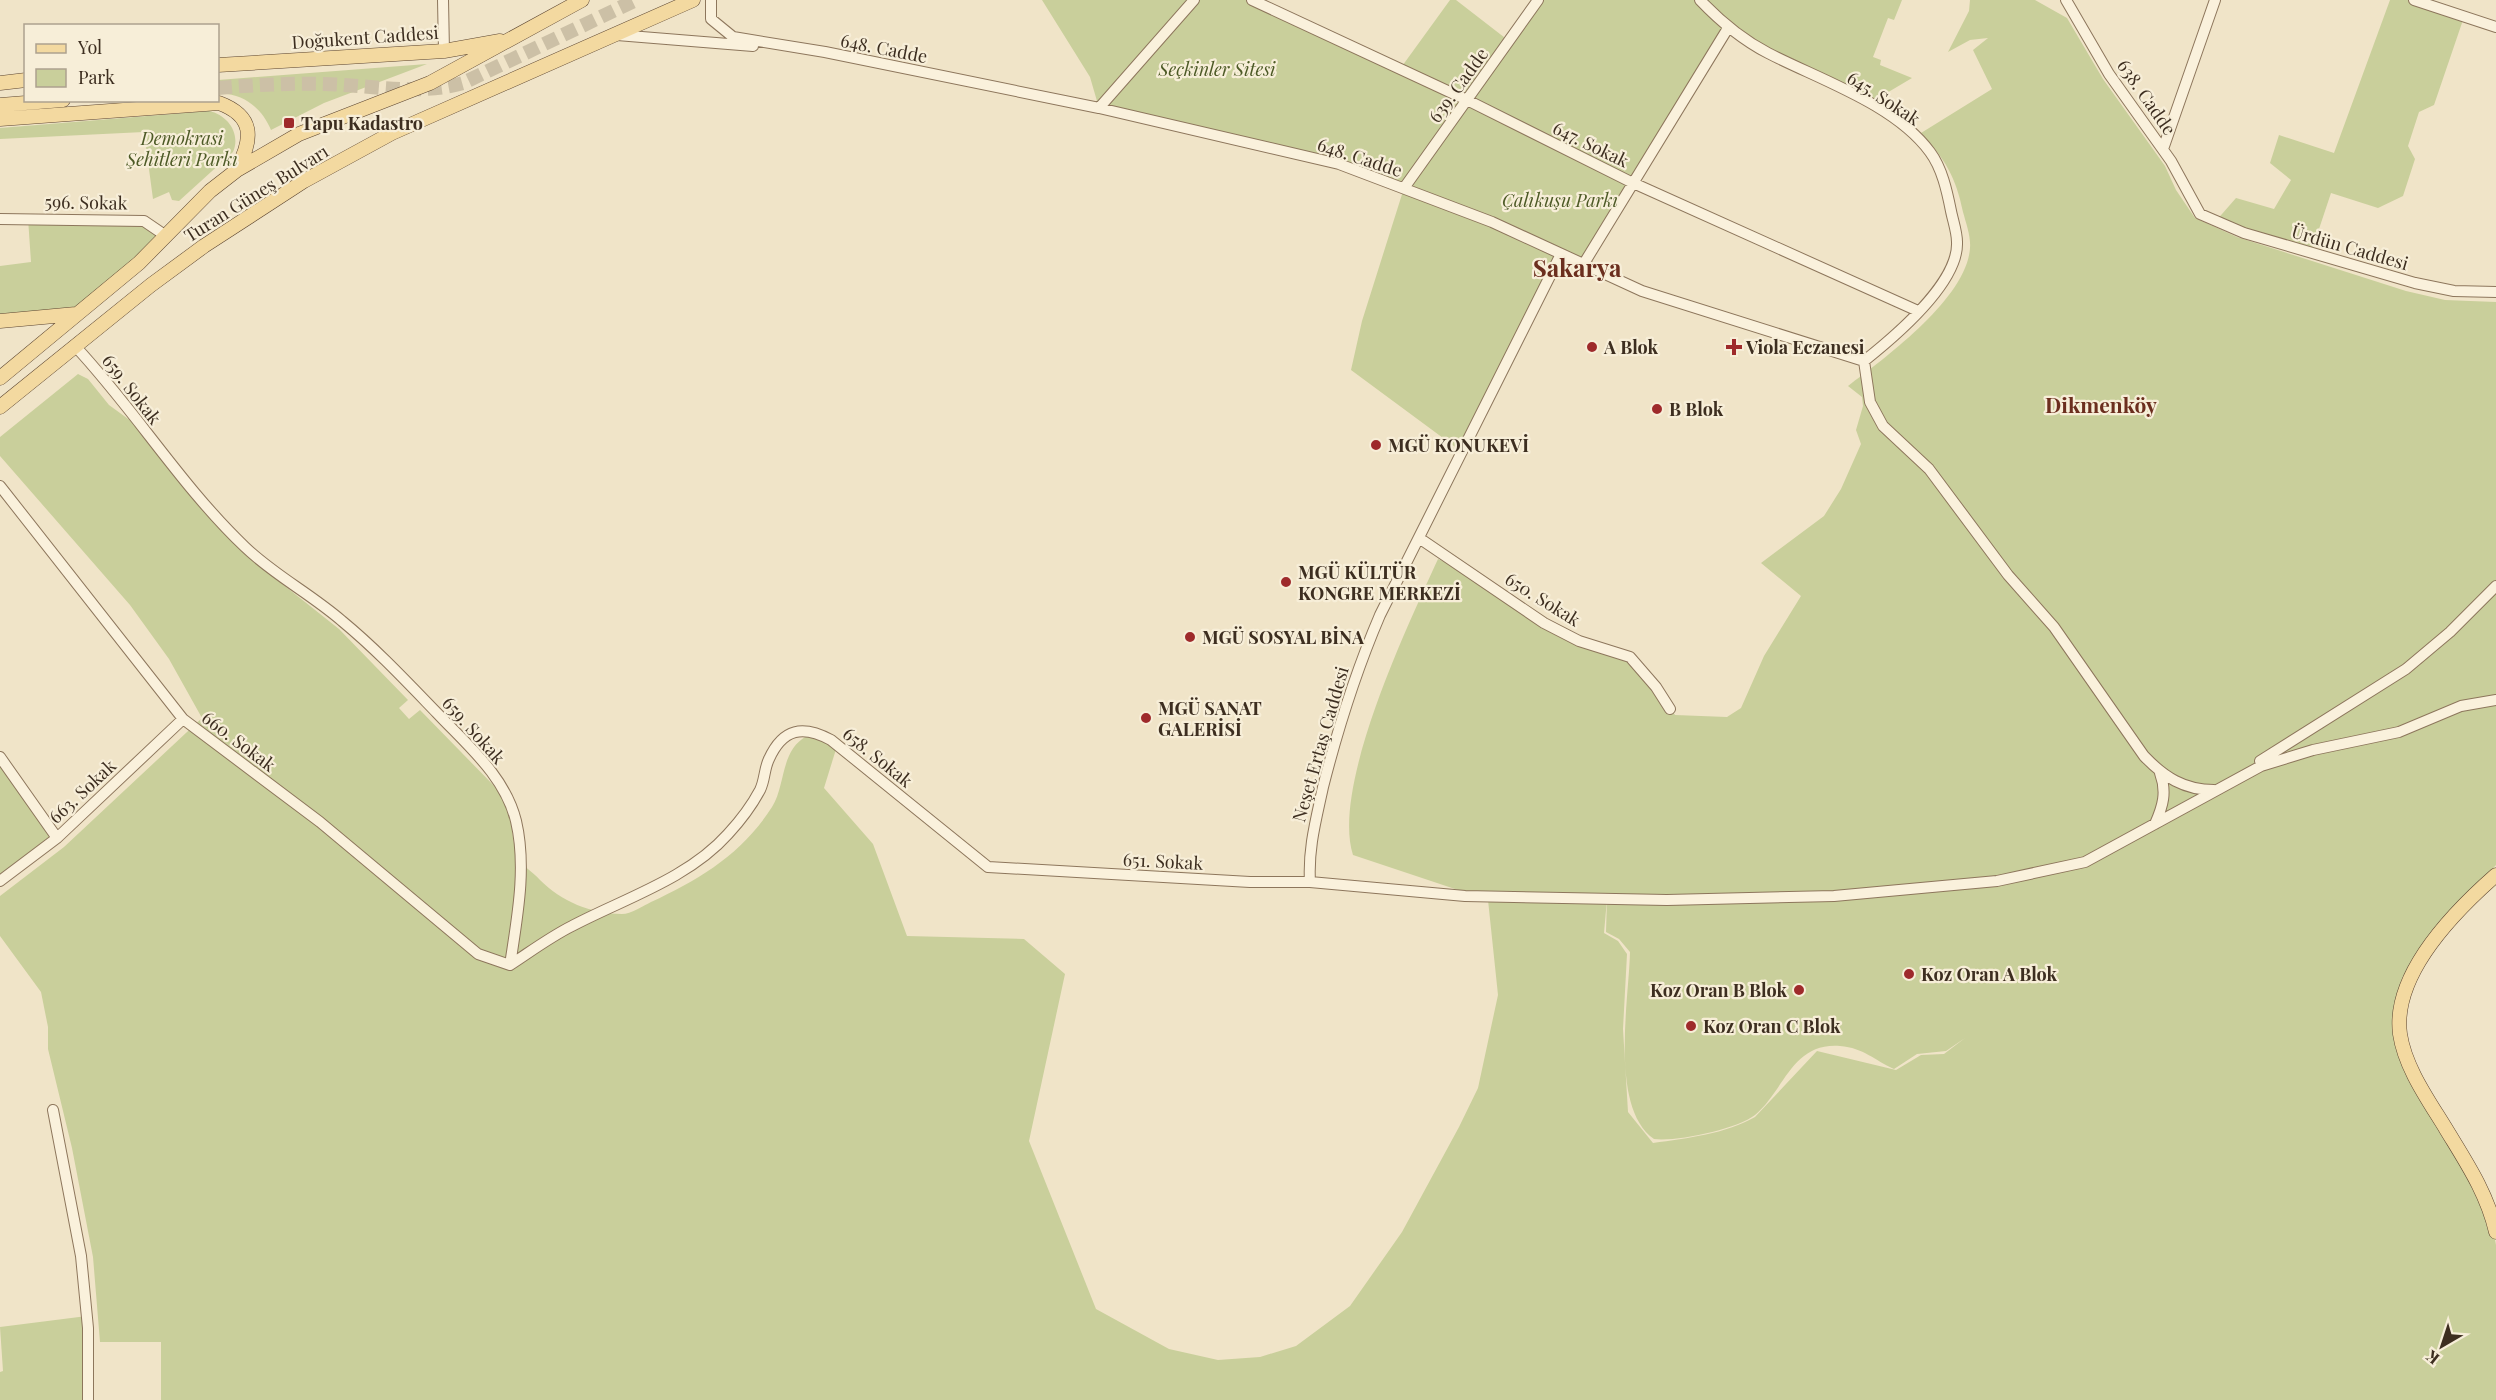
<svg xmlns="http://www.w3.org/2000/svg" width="2496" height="1400" font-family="'Playfair Display',serif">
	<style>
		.green { fill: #c9cf9b; fill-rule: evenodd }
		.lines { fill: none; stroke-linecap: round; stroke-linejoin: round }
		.major-tunnel { stroke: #ccc0a6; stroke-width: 14; stroke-dasharray: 14 7; stroke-linecap: butt }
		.minor-casing { stroke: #8d765c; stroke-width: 12 }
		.major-casing { stroke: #5b4430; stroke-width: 15 }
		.minor { stroke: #faf1dc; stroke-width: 10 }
		.major { stroke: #f3d9a0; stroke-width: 14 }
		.poi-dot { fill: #9e2a2b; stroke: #f7eed8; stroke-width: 2 }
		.labels { text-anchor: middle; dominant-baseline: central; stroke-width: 4.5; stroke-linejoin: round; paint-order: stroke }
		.street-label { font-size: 18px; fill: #3d2e20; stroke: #f7eed8 }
		.park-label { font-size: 18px; font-style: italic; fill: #4d5a26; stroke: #f7eed8 }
		.poi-label { font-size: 18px; font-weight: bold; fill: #3d2e20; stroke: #f7eed8; text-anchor: start }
		.quarter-label { font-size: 21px; font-weight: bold; fill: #6b2e1e; stroke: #f7eed8 }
		.district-label { font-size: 24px; font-weight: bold; fill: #6b2e1e; stroke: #f7eed8 }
	</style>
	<rect width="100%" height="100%" fill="#f0e4c8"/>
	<path class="green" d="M1042,0H1252L1400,69L1450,0H1456L1509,41L1538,0H1902L1894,20L1888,18L1873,57L1881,60L1880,65L1912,78L1880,97L1874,107L1728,28L1583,265L1561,255L1462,452L1351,370L1362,321L1404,188L1339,164L1099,108L1090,77Z
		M1970,0H2035L2067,18L2103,79L2165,166L2176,190L2195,218L2237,237L2406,291L2445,300L2496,302V865L2426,943L2399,1028L2493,1230L2496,1245V1400H161V1342H100L93,1257L72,1148L48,1049V1027L41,992L0,936V896L64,847L202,718L169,659L130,605L0,456V437L78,374L88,379L109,405L131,421L200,505L266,571L339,629L408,700L399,708L409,719L420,710L503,795C515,814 509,837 518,857C521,865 534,873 540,880C561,901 591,914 622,914C631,914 643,906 651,902C700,879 742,854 772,807C786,785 780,750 807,736L837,746L824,788L873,844L907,936L1024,939L1065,974L1029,1141L1096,1309L1169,1349L1218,1360L1260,1357L1296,1346L1350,1306L1402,1232L1459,1127L1478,1088L1498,995L1488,900L1353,855C1331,786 1408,625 1438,559L1465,571L1548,629L1634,663L1661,693L1675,715L1727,717L1741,708L1764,656L1801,596L1761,563L1824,516L1841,489L1861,444L1856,430L1863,406L1862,397L1848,386C1885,358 1967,298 1970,248C1971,237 1966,223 1963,212C1956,177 1945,159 1921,133L1992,89L1973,50L1988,38L1970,40L1948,52L1969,11ZM1607,899L1606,932L1619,939L1630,952C1629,1000 1609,1108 1654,1139C1677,1142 1737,1129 1755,1115C1784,1091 1792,1042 1840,1046C1864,1048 1874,1060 1894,1069L1917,1054L1946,1051L1965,1038L1944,1054L1921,1055L1896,1070L1817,1051L1755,1117C1725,1134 1688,1138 1653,1143L1628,1112L1623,1029L1627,954L1618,941L1604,933Z
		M2390,0H2414L2464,17L2434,105L2419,112L2408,146L2415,159L2403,196L2378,208L2331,193L2311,253L2215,222L2236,198L2274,209L2291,180L2270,163L2279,135L2334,153Z
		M427,64L324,103L271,130C262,108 242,92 218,94V80Z
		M209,111C228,115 241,134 233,152L179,201L172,200L169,192L153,199L144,132L0,139V128Z
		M28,218L144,221L166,236L76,314L0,321V266L31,262Z
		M0,757L57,838L0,881Z
		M87,1316L88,1400H0V1372L3,1371L0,1327Z"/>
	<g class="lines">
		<path class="major-tunnel" d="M218,88C253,85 289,83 324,84C372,85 417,96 463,83L636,0"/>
		<g class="minor-casing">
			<path id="minor" d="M443,0L444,51
				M711,0V19L733,37L825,52L1099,108L1339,164L1492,222L1642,291L1864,361
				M1252,0L1467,100L1631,182L1918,311
				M1700,0C1720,21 1741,39 1768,53C1818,79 1895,104 1930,152C1942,168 1947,191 1951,211C1953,221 1957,232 1957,242C1959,283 1893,338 1864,361
				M2066,0L2109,74L2171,161L2200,214L2244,233L2415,283L2454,291L2496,292
				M2414,0L2496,27
				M617,35L753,46
				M1099,108L1194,0
				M2163,149L2215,0
				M1404,188L1538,0
				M0,219L144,221L166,236
				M1583,265L1728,28
				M75,346C135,410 181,486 245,547C274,575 311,594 342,621C376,649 406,681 437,713C467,745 505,776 516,821C527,868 517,918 510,965
				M1864,361L1870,402L1883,426L1929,469L2008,575L2054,627L2144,756C2164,777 2184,790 2214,790
				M0,486L183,719L320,822L478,954L510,965
				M1419,538L1544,623L1579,641L1630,657L1656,687L1670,709
				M0,757L57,838
				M2260,761L2406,669L2450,632L2496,586
				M2155,824C2163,806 2167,792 2160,773
				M0,881L57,838L183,719
				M1310,882L1465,896L1667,900L1834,896L1997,881L2085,862L2261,766L2313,750L2399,732L2461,706L2496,700
				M510,965C530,952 550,937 572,926C623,899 688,879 728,834C740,821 752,805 760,790C765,780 764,769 769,759C783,728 803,725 831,740L988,867L1250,882H1310C1308,848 1316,820 1323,787C1338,728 1356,671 1380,615L1561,254
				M53,1110L81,1256L88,1328V1400"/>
		</g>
		<g class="major-casing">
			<path id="major" d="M218,65L444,51L500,41
				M0,83L26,80
				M0,105L63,100
				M0,119L219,103C254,116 253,138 238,167
				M0,321L76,314
				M0,378L139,263L210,191L237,170L299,134L430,83L582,0
				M0,407L151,285L204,246L304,181L392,133L693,0
				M2496,875C2455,911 2392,974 2400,1034C2405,1068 2429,1101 2446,1129C2466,1162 2487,1193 2496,1232"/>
		</g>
		<use href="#minor" class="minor"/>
		<use href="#major" class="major"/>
	</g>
	<g class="poi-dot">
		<rect x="283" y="117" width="12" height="12" rx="3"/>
		<circle cx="1592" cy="347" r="6"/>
		<path d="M1731 338h6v6h6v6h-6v6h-6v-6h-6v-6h6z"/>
		<circle cx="1657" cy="409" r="6"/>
		<circle cx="1376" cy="445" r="6"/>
		<circle cx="1286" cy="582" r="6"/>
		<circle cx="1190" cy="637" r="6"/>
		<circle cx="1146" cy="718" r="6"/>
		<circle cx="1909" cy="974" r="6"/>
		<circle cx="1799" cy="990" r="6"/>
		<circle cx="1691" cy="1026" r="6"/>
	</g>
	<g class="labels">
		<g class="street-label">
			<text transform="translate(365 37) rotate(-4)">Doğukent Caddesi</text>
			<text transform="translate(884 48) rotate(11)">648. Cadde</text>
			<text transform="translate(1458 85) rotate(-54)">639. Cadde</text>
			<text transform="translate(2147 97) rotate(55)">638. Cadde</text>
			<text transform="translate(1884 98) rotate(33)">645. Sokak</text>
			<text transform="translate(1591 144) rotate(26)">647. Sokak</text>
			<text transform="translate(1360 157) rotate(18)">648. Cadde</text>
			<text transform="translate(256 193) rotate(-32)">Turan Güneş Bulvarı</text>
			<text transform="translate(86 202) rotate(1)">596. Sokak</text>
			<text transform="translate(2350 247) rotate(16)">Ürdün Caddesi</text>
			<text transform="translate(132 389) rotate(52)">659. Sokak</text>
			<text transform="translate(1543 599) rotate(32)">650. Sokak</text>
			<text transform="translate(474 730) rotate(48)">659. Sokak</text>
			<text transform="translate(239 741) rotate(37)">660. Sokak</text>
			<text transform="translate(1320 744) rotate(-74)">Neşet Ertaş Caddesi</text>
			<text transform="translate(878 757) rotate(39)">658. Sokak</text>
			<text transform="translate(82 791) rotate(-43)">663. Sokak</text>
			<text transform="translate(1163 861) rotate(3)">651. Sokak</text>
		</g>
		<g class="park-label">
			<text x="1217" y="69">Seçkinler Sitesi</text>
			<text x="182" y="138">Demokrasi<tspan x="182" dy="21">Şehitleri Parkı</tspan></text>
			<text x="1560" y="200">Çalıkuşu Parkı</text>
		</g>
		<g class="poi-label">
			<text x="301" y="123">Tapu Kadastro</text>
			<text x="1604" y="347">A Blok</text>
			<text x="1746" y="347">Viola Eczanesi</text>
			<text x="1669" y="409">B Blok</text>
			<text x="1388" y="445">MGÜ KONUKEVİ</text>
			<text x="1298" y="572">MGÜ KÜLTÜR<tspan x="1298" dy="21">KONGRE MERKEZİ</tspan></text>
			<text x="1202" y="637">MGÜ SOSYAL BİNA</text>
			<text x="1158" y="708">MGÜ SANAT<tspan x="1158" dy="21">GALERİSİ</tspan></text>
			<text x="1921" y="974">Koz Oran A Blok</text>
			<text x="1787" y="990" text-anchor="end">Koz Oran B Blok</text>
			<text x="1703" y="1026">Koz Oran C Blok</text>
		</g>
		<g class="quarter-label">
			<text x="2101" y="404">Dikmenköy</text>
		</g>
		<g class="district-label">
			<text x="1577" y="267">Sakarya</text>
		</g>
	</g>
	<rect x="24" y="24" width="195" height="78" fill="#f7eed8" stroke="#ada18e" stroke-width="1.5"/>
	<rect x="36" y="44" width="30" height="9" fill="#f3d9a0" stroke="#ada18e" stroke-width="1.5"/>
	<text x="78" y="54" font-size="18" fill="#3d2e20">Yol</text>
	<rect x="36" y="69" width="30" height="18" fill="#c9cf9b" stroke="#ada18e" stroke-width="1.5"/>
	<text x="78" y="84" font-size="18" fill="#3d2e20">Park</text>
	<g transform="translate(2442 1346) rotate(219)" stroke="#f7eed8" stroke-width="4.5" paint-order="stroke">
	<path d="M0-4.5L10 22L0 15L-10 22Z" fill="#3d2e20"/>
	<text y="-9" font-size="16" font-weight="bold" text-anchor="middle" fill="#3d2e20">K</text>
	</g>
</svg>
